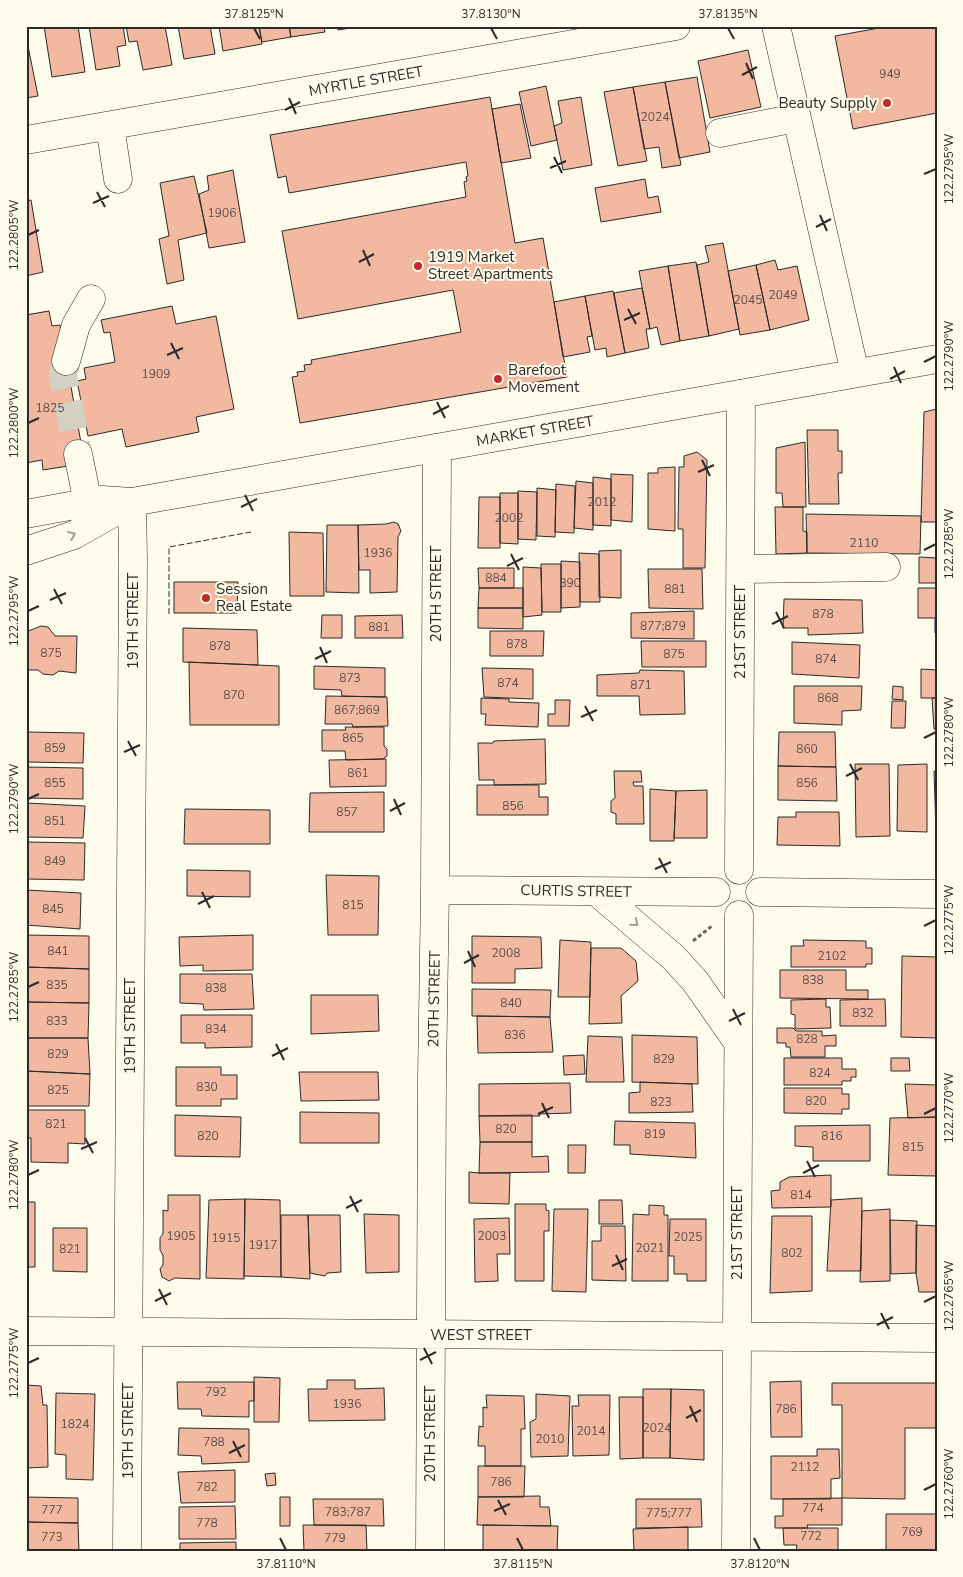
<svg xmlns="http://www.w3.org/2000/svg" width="963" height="1577" font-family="'Nunito Sans',sans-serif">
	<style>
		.building { fill: #f2b8a0; stroke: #2b2b2b }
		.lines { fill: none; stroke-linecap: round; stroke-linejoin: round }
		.minor-tunnel { stroke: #d3d1c4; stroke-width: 28; stroke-dasharray: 28 14; stroke-linecap: butt }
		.minor-casing { stroke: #2b2b2b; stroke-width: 29 }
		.major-casing { stroke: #2b2b2b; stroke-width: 29 }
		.path { stroke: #6a6964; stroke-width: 3; stroke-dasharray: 4 2.5; stroke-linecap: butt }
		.minor { stroke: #fdfbea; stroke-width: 28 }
		.major { stroke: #fdfbea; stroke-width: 28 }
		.fence { stroke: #2b2b2b; stroke-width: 1; stroke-dasharray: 6 2.5; stroke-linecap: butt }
		.oneway { stroke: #9e9d94 }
		.ticks { fill: none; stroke: #2b2b2b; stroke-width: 2 }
		.poi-dot { fill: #c62828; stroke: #fdfbea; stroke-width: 2 }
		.labels { text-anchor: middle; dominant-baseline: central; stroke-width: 4; stroke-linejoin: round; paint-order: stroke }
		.number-label { font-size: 12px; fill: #5d4e48 }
		.street-label { font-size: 15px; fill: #2b2b2b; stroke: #fdfbea }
		.poi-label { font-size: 15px; fill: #2b2b2b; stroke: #fdfbea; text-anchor: start }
		.neatline { fill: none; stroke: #2b2b2b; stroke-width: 2 }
		.ticks-label { font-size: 12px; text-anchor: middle; fill: #2b2b2b }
	</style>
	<rect width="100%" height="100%" fill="#fdfbea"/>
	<path class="building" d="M44,26H78L85,72L52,77Z
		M89,26H123L126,45L117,47L120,66L96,70Z
		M126,26H165L172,65L143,70L137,41L129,42Z
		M178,26H210L215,54L184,59Z
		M219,26H259L262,44L223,51Z
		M259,26H289L291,37L262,42Z
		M289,26H324L325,32L291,37Z
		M338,26H362L338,30Z
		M890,26H937V113L853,129L835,36Z
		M26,36L38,96L26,98Z
		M748,50L761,107L710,118L698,61Z
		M697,77L710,152L679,158L665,82Z
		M665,82L681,165L662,168L659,147L644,149L633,87Z
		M546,86L557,140L531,146L519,92Z
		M633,87L647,161L618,166L604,92Z
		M490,97L515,243L543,238L567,377L300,423L292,377L298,376L297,372L305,371L304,365L312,364L311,360L461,332L453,290L298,319L282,231L466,197L464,182L467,181L466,177L468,176L466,162L289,193L286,176L278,178L270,135Z
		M581,97L592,165L563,170L554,126L562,123L558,101Z
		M520,104L531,158L501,163L492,109Z
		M233,170L245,242L209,248L199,194L209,190L207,176Z
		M194,176L207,233L178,240L184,280L167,284L159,239L169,236L160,183Z
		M645,179L648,198L658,196L661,212L601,222L595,188Z
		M31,200L43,272L26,276V201Z
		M723,243L739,329L709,336L697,265L709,262L705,246Z
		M775,260L778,270L797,266L809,320L770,330L756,265Z
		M696,262L709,336L680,341L668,266Z
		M756,265L770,330L740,335L728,271Z
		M668,266L680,341L661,345L657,327L650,329L639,271Z
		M642,288L650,329H646L649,348L625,353L614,293Z
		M613,291L625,353L607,357L606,348L595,350L585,296Z
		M585,296L592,336L587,337L590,352L563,357L554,302Z
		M172,306L176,324L216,316L234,409L196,417L199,432L126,447L122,429L88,436L77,381L86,379L84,368L115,362L110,332L104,333L101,320Z
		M49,311L52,326L60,325L83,454L68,466L43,470L42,460L26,463V315Z
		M937,409V522H921L924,412Z
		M807,430H838V451H842V473H838L839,504H809Z
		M805,442L806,507H783L782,493H776V448Z
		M697,452L707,460L705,568H683V529H678L679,467H684V456Z
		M675,467V531L648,529V473H658V468Z
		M611,474L633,475L632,522L611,520Z
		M593,477L611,479V526L593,525Z
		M576,481L593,483V530L574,528Z
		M556,484L575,486L574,533L555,532Z
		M537,488L556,490L555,537L537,536Z
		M518,491L537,492L536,540L518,539Z
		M500,493H518V544L500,543Z
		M479,497H500V548H478Z
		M775,507H803V531L807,532V553L776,554Z
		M806,514L921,516L920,554L807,553Z
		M394,522L398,524L401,531L398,537L397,592L370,593V570H359L358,525L386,524Z
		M327,525H358L359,593L326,592Z
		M289,532L323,533L324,596H290Z
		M621,550V598L599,597V551Z
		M579,553L599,554L600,602H580Z
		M919,557L937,558V583H919Z
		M561,561L580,562V607L561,608Z
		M541,564H561V612H542Z
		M523,567L541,568L542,615L523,617Z
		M478,568H514V588H479Z
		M648,569H702L703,609L649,608Z
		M174,582H238L237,613H174Z
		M479,588H523V608H478Z
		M918,588H937V618H918Z
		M784,599L862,600L863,633L808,635V628H783Z
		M478,608H523V629L478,628Z
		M694,611V639L631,638V613Z
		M322,615H342V638H321Z
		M402,615L403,638H355V616Z
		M935,618H937V633H935Z
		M41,626L48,627L55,636H77L76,673L59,671L53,675L43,674L38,670H26V632Z
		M183,628L257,630L258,665L183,662Z
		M490,631H544L543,656H490Z
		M641,641H706V667H642Z
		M792,642L860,645L859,678L792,674Z
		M189,662L279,666V725H190Z
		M314,666L385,668V697L342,696L341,690L314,689Z
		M482,668L533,669V699L484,697Z
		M921,669L937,670V698H921Z
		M640,670L684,671L685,714L640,715L639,696H597V675L639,673Z
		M794,686H862L861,710L842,711V725L794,723Z
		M893,686L903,687V700L892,699Z
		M326,696L387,697L388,726L353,727L352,724H325Z
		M481,698L509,699V702L539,703L538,727L485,725L486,714H481Z
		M932,698H937V729H934Z
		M555,700H570L569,726H548V714H555Z
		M892,701H906L905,728H891Z
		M345,727H384V746L387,749V756L383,759L346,760L345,751H322V730H346Z
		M26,732L84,733L83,763L26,762Z
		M779,732H835L836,767L778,766Z
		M545,739L546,784L494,785V780H479L478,743H493L494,741Z
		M386,759V786L330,787L329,760Z
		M855,764H889L890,836L856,837Z
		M927,764V832L897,831L898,765Z
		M778,766L836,767L837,801L778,800Z
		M27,767L83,768V799L27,798Z
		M614,771H641L642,782H633L634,786H643L644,824H616V814L611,812V801L615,798Z
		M934,771H937V831H936Z
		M477,785H539V797H548V815H477Z
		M650,789L676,791L674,841H650Z
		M707,790V838H674L676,791Z
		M384,792V832H309L310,793Z
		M26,803L85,806L83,838L26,837Z
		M185,809L270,810V844H184Z
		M796,812H839L840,846L777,845L778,817H796Z
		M26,842L85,843L84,880L26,879Z
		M187,870L250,871V897L187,896Z
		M326,875L379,876L378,935H328Z
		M26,890L81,893L80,929L26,925Z
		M26,935L89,936V969L26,967Z
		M253,935V970L203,971V965L180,966L179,937Z
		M472,936L541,937L542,968L515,969V983H472Z
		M560,940L591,942L590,997H558Z
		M803,940L866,941V948H872V964H866V967H791V946H804Z
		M591,948H621L636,961L638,981L621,996L622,1023L589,1024Z
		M902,956L937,957V1038L901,1037Z
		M26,967L89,969V1003L26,1002Z
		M780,970H846V990H868V999L780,998Z
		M180,974H252L254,1009L204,1010L203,1004L180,1003Z
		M472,989L551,990L550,1017L472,1016Z
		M311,995H378L379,1031L311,1034Z
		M826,999V1007H830L831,1028L795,1029V1015L791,1014V1000Z
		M885,999L886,1026H840V1000Z
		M26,1002L89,1003L88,1038H26Z
		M181,1015H252V1047L205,1048V1043H181Z
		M477,1016L550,1017L553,1052L478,1053Z
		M777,1028H793L796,1031H822V1036L836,1035V1046H825V1057H791L790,1047H786V1043H777Z
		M632,1035L697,1037L698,1084L632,1082Z
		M588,1036L622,1037L624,1082H586Z
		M26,1038H88L90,1074L26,1071Z
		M584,1055L585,1074L564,1075L563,1056Z
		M784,1058H842V1069H856V1077H851V1081H842V1085H784Z
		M891,1058H909L910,1071H891Z
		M176,1067H221V1075H237V1099H221V1106H176Z
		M26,1071L90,1074L89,1106H26Z
		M299,1072H378L379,1100L301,1101Z
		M640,1082L692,1084L693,1112L629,1113V1093L640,1092Z
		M570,1083L571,1113L539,1114L540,1116H479V1084Z
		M905,1084L937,1085V1117L908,1118Z
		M784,1088H842V1094H849V1109H842V1114L784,1113Z
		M26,1110H85V1144L68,1143V1163L31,1162V1138H26Z
		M300,1112L379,1113V1143H300Z
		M175,1115L241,1117L240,1157L175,1156Z
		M532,1115V1142H480L479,1116Z
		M937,1117V1176L888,1175L890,1118Z
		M615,1121L695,1123L696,1158L630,1154V1145H614Z
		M870,1125V1161H813V1147L795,1146V1126Z
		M480,1142H532V1157L548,1156L549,1172L479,1173Z
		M568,1145H586L585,1173H568Z
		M469,1172L479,1173H510L509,1204L469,1203Z
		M831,1175V1207L772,1208L771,1191L780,1190V1182L789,1177Z
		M168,1195H200V1279L175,1278L169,1281L162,1277L160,1269L163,1265V1255L160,1250V1238L163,1234V1210L168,1211Z
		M862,1198L861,1271H827L831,1200Z
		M245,1199L244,1279L206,1278L209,1200Z
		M245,1199L280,1200L281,1277L244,1276Z
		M599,1200H622L623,1224H599Z
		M26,1202H35V1267H26Z
		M515,1204H546V1210L549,1211V1231H544V1281H515Z
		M649,1205L664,1206V1215H668V1281H632L633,1214L649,1215Z
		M554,1209H588L586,1292L552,1291Z
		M890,1209V1281L860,1282L862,1211Z
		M364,1214L399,1215V1272L366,1273Z
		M281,1215H308L310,1279L281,1277Z
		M308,1215H340L341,1272L327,1273L325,1276L310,1273Z
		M772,1216H812V1291L770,1293Z
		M509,1218L510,1254H497L498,1281L475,1282L474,1219Z
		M670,1219H706V1281H687V1274H674V1256H669Z
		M890,1220L917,1221L916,1273L891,1274Z
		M916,1225L937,1226V1292H919L916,1273Z
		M601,1226H625L626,1281L592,1280V1241H601Z
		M53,1228H87V1272L53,1271Z
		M254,1377L280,1378L279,1422H254Z
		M327,1380H355V1389L384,1388L385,1420L309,1421L308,1389H327Z
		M801,1381L802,1437H771L770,1382Z
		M177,1382H254V1401H249V1417L202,1416L201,1409H178Z
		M832,1383H937V1428H905V1499L842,1498V1405H832Z
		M26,1385L41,1386L43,1405H47L48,1467L26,1468Z
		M643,1389H671L670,1458H643Z
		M671,1389L704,1390V1460L670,1458Z
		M56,1393L95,1394L93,1480L66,1479V1455L55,1454Z
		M536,1394L570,1396L568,1456L531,1457L530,1422L536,1419Z
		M486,1395L524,1396L525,1429H521V1466H485V1446H478L479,1426L483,1427V1407L487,1408Z
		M578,1395H610L609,1455L573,1456L572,1406H579Z
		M619,1397H643V1458L620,1459Z
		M179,1428L249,1429V1462L202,1464L201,1456L178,1455Z
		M817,1449H839L840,1478L831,1479V1499H771V1456H817Z
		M478,1466H525L524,1497H478Z
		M235,1470V1502L181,1503L178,1472Z
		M275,1473L276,1485L267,1486L265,1474Z
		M540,1496V1507H549L551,1526L477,1525L478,1497Z
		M26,1497L78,1498V1523L26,1522Z
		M280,1497H290V1526H280Z
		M842,1498V1525H807L808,1528H775V1516H783V1499Z
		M313,1499H383L384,1526L314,1525Z
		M636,1499H701L702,1527L636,1528Z
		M235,1506L236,1539H179V1507Z
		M886,1514H937V1551H886Z
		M26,1522L78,1523L79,1551H26Z
		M303,1525H366L367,1551H304Z
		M483,1525L558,1526L557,1551H483Z
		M688,1527V1551H634L633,1529Z
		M783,1528H838V1551H796L797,1545H784Z
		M236,1542V1551H180V1543Z"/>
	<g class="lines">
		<path class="minor-tunnel" d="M66,361L63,376L78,454"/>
		<g class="minor-casing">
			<path id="minor" d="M776,26L855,373
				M110,126L118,179
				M720,133L796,118
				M26,140L676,26
				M66,361L76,325L91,299
				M78,454L88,503
				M741,569L886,567
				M739,870L741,394
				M435,890L716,892
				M597,892L673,957L695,981L737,1041
				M760,892L937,894
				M26,1331L937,1338
				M127,1551L133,560L132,502
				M430,1551L432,1078L435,890L437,448
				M736,1551L739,915"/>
		</g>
		<g class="major-casing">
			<path id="major" d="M26,514L102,500L132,502L937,359
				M26,551L74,535L132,502"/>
		</g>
		<path class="path" d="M693,941L712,926"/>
		<use href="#minor" class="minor"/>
		<use href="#major" class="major"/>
		<path class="fence" d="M169,614V547L251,532"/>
	</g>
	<defs><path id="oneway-chevron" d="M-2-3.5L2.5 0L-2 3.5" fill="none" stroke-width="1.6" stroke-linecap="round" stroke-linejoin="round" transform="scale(1.25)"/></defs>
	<g class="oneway">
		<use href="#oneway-chevron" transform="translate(72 535) rotate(-22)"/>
		<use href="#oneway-chevron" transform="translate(635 923) rotate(40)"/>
	</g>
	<path class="ticks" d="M254,28L260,39M491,28L497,39M728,28L734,39M746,63L753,79M742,75L757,67M289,98L296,114M285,110L300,102M554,157L562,173M550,168L566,161M924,174L936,169M97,192L105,207M93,203L109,196M820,215L827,231M816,227L831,219M28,235L39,230M363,250L370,266M359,262L374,254M628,309L636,324M624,320L640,313M171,343L179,359M167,355L183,348M924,362L936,356M894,367L901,383M890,379L905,371M437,402L445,418M433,414L449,406M28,423L39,418M702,460L710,476M698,472L714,465M245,495L253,511M241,507L257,499M924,550L936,544M511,554L519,570M507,566L523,558M54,589L62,604M50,600L66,593M28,611L39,606M776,612L784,628M772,624L788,616M320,647L327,663M315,659L331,651M585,706L593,721M581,717L597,710M924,738L936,732M128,741L136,756M124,752L140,745M850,764L858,780M846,776L862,768M28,799L39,794M394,799L401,815M390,811L405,803M659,858L667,873M655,869L671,862M202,892L210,908M198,904L214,896M924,926L936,920M468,951L475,967M464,963L479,955M28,987L39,982M733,1009L741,1025M729,1021L745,1013M276,1044L284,1060M272,1056L288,1048M542,1103L549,1118M538,1114L553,1107M924,1114L936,1108M85,1138L93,1153M81,1149L97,1142M807,1161L815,1177M803,1173L819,1165M28,1175L39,1170M350,1196L358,1212M346,1208L362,1200M616,1255L623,1270M612,1266L627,1259M159,1289L167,1305M155,1301L171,1293M924,1302L936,1296M881,1313L889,1329M877,1325L893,1317M424,1348L432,1364M420,1360L436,1352M28,1363L39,1358M690,1406L697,1422M686,1418L701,1410M233,1441L241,1457M229,1453L245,1445M924,1490L936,1484M498,1500L506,1515M494,1511L510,1504M280,1538L286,1550M517,1538L523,1550M754,1538L760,1550"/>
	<g class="poi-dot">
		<circle cx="887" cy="103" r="5"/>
		<circle cx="418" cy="266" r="5"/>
		<circle cx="498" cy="379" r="5"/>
		<circle cx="206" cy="598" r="5"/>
	</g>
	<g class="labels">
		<g class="number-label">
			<text x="890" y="74">949</text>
			<text x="655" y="117">2024</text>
			<text x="222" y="213">1906</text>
			<text x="783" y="295">2049</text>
			<text x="748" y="300">2045</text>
			<text x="156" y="374">1909</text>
			<text x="50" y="408">1825</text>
			<text x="602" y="502">2012</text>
			<text x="509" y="518">2002</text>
			<text x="864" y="543">2110</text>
			<text x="378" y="553">1936</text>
			<text x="496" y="578">884</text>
			<text x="570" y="583">890</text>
			<text x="675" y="589">881</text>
			<text x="823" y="614">878</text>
			<text x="663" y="626">877;879</text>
			<text x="379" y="627">881</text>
			<text x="517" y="644">878</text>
			<text x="220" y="646">878</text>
			<text x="51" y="653">875</text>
			<text x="674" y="654">875</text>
			<text x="826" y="659">874</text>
			<text x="350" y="678">873</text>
			<text x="508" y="683">874</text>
			<text x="641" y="685">871</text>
			<text x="234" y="695">870</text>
			<text x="828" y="698">868</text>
			<text x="357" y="710">867;869</text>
			<text x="353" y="738">865</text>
			<text x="55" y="748">859</text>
			<text x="807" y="749">860</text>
			<text x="358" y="773">861</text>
			<text x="55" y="783">855</text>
			<text x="807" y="783">856</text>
			<text x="513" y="806">856</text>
			<text x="347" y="812">857</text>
			<text x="55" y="821">851</text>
			<text x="55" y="861">849</text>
			<text x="353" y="905">815</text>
			<text x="53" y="909">845</text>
			<text x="58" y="951">841</text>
			<text x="506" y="953">2008</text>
			<text x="832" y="956">2102</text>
			<text x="813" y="980">838</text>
			<text x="57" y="985">835</text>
			<text x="216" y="988">838</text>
			<text x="511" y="1003">840</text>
			<text x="863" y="1013">832</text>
			<text x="57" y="1021">833</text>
			<text x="216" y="1029">834</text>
			<text x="515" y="1035">836</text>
			<text x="807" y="1039">828</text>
			<text x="58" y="1054">829</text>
			<text x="664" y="1059">829</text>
			<text x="820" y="1073">824</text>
			<text x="207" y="1087">830</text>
			<text x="58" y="1090">825</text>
			<text x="816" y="1101">820</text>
			<text x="661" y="1102">823</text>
			<text x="56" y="1124">821</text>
			<text x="506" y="1129">820</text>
			<text x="655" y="1134">819</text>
			<text x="208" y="1136">820</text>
			<text x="832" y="1136">816</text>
			<text x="913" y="1147">815</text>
			<text x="801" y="1195">814</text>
			<text x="181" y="1236">1905</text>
			<text x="492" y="1236">2003</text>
			<text x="688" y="1237">2025</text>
			<text x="226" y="1238">1915</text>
			<text x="263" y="1245">1917</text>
			<text x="650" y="1248">2021</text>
			<text x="70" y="1249">821</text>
			<text x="792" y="1253">802</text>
			<text x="216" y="1392">792</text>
			<text x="347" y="1404">1936</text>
			<text x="786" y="1409">786</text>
			<text x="75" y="1424">1824</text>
			<text x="657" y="1428">2024</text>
			<text x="591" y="1431">2014</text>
			<text x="550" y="1439">2010</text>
			<text x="214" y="1442">788</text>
			<text x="805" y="1467">2112</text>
			<text x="501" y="1482">786</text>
			<text x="207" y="1487">782</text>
			<text x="813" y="1508">774</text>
			<text x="52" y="1510">777</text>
			<text x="348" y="1512">783;787</text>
			<text x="669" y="1513">775;777</text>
			<text x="207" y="1523">778</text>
			<text x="912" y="1532">769</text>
			<text x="811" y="1536">772</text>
			<text x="52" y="1537">773</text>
			<text x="335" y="1538">779</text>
		</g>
		<g class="street-label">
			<text transform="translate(366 81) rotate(-10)">MYRTLE STREET</text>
			<text transform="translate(535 431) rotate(-10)">MARKET STREET</text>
			<text transform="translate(436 594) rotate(-90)">20TH STREET</text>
			<text transform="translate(133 621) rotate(-90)">19TH STREET</text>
			<text transform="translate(740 632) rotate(-90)">21ST STREET</text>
			<text transform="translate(576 891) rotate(1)">CURTIS STREET</text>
			<text transform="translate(434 999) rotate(-89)">20TH STREET</text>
			<text transform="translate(130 1026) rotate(-90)">19TH STREET</text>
			<text transform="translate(737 1233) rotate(-90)">21ST STREET</text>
			<text x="481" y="1335">WEST STREET</text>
			<text transform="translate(128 1431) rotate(-90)">19TH STREET</text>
			<text transform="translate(430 1434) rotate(-90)">20TH STREET</text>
		</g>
		<g class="poi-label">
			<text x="877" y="103" text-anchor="end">Beauty Supply</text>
			<text x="428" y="257">1919 Market<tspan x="428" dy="17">Street Apartments</tspan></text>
			<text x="508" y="370">Barefoot<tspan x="508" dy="17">Movement</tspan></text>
			<text x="216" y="589">Session<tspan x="216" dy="17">Real Estate</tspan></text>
		</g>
	</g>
	<rect width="963" height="1577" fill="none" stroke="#fdfbea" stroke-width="55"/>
	<rect x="28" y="28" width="908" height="1522" class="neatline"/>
	<g class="ticks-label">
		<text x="254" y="18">37.8125°N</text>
		<text x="491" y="18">37.8130°N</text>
		<text x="728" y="18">37.8135°N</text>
		<text transform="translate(949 169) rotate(-90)" y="4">122.2795°W</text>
		<text transform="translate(14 235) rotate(-90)" y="4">122.2805°W</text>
		<text transform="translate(949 356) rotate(-90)" y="4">122.2790°W</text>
		<text transform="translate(14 423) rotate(-90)" y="4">122.2800°W</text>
		<text transform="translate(949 544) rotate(-90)" y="4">122.2785°W</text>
		<text transform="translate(14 611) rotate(-90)" y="4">122.2795°W</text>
		<text transform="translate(949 732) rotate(-90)" y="4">122.2780°W</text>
		<text transform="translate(14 799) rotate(-90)" y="4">122.2790°W</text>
		<text transform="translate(949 920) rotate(-90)" y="4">122.2775°W</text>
		<text transform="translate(14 987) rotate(-90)" y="4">122.2785°W</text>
		<text transform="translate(949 1108) rotate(-90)" y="4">122.2770°W</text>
		<text transform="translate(14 1175) rotate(-90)" y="4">122.2780°W</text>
		<text transform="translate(949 1296) rotate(-90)" y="4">122.2765°W</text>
		<text transform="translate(14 1363) rotate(-90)" y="4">122.2775°W</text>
		<text transform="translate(949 1484) rotate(-90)" y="4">122.2760°W</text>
		<text x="286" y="1568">37.8110°N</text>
		<text x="523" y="1568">37.8115°N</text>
		<text x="760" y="1568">37.8120°N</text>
	</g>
</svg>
